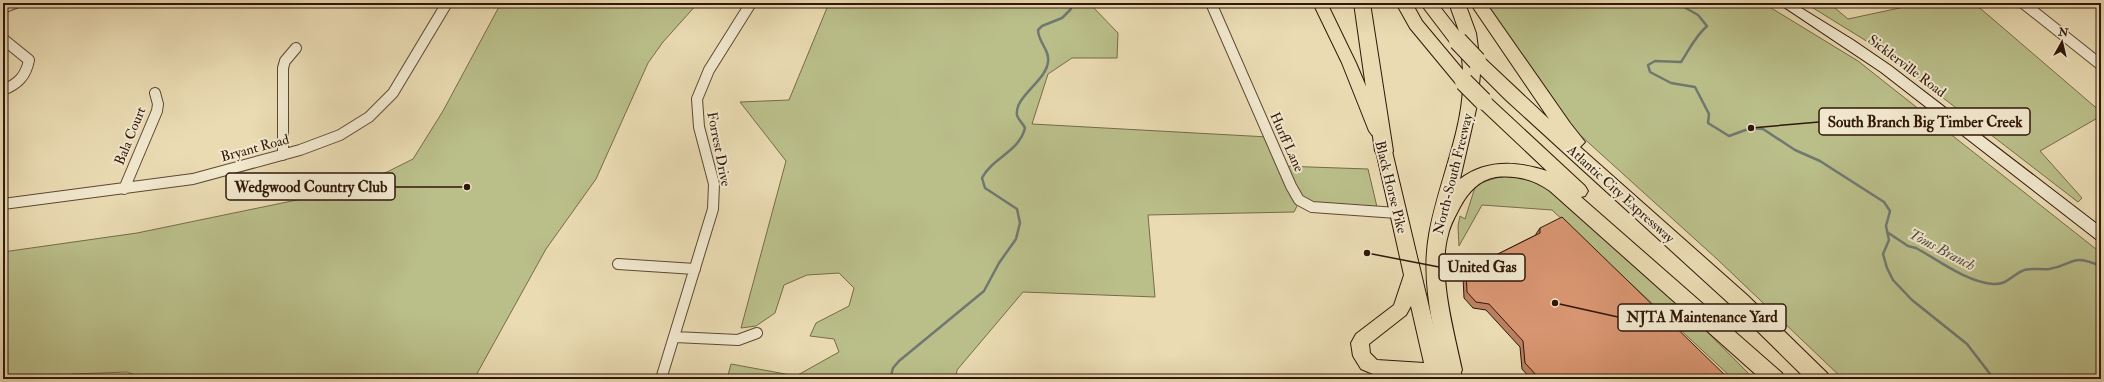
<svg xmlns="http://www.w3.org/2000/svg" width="2104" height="382" font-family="'IM FELL Double Pica',serif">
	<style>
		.green { fill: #babf8a; stroke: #766b49 }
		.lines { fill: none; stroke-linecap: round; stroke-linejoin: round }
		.stream { stroke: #707870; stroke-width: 2.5 }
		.minor-casing { stroke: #5f4833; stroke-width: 12 }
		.tertiary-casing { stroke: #5f4833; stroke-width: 2 }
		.secondary-casing { stroke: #311708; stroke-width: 2 }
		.primary-casing { stroke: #311708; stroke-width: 2 }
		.trunk-casing { stroke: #311708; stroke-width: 2 }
		.motorway-casing { stroke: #311708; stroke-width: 2 }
		.minor { stroke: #f1e8ce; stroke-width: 10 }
		.tertiary { fill: #f1e8ce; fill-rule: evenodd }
		.secondary { fill: #f1e8ce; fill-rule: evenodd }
		.primary { fill: #eadbb3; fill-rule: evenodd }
		.trunk { fill: #eadbb3; fill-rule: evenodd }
		.motorway { fill: #eadbb3; fill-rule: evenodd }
		.motorway-bridge-casing { stroke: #311708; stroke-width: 20; stroke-linecap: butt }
		.motorway-bridge { stroke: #eadbb3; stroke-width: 18 }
		.wall { fill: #ba8061; stroke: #311708 }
		.building { fill: #d89571; stroke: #311708 }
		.labels { text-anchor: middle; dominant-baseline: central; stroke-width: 4; stroke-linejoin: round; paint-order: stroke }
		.street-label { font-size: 14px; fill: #311708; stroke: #f1e8ce }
		.water-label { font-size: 15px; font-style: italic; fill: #565045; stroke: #f1e8ce }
		.leader { fill: none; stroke: #311708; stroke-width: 1.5 }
		.callout-dot { fill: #311708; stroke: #f1e8ce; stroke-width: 1.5 }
		.callout { fill: #f1e8ce; stroke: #311708; stroke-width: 1.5 }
		.callout-label { font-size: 15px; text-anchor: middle; font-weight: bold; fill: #311708 }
	</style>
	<rect width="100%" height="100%" fill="#eadbb3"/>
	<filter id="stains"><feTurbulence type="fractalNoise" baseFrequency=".005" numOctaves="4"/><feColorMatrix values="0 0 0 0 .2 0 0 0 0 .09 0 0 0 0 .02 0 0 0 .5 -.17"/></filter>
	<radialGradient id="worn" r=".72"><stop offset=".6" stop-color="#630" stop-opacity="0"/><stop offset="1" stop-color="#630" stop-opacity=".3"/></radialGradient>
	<path class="green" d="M501,3H698L663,42L648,63L596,179L546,249L474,379H145L127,372L73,374L53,379H3V252L137,233L321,195L387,172L413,159L443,111Z
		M829,3H1089L1118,33L1117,58H1072L1048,74L1032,124L1268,137L1281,166L1368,169L1377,207L1299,202L1294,212L1148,215L1155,297L1023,292L957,370L956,379H727L731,364L796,376L839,352L834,339L810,336L816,323L849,306L854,288L839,273L807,275L784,285L775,313L756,326L741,328L786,161L740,102L789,100Z
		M1485,3H1763L1858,61L2101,253V286L2099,287L2101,289V379H1843L1717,259L1569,125Z
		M1805,3H1829L1848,19L1923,3H1974L2101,112V116L2040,151L2082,198L2078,202L1881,50Z
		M1510,174L1545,184L1663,287L1754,379H1733L1552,210L1482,205L1459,246L1458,226L1460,216L1465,219L1476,184Z"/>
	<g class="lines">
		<path class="stream" d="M1677,3L1698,15L1707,26C1694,38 1691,47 1681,62L1655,61L1648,65L1650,72L1671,83L1695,87L1709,114L1708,123L1729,136L1751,128L1763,129L1795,150L1820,161L1884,202L1890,211L1886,226L1889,240L1883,254L1887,268L1893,280L1912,300L1967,344L1994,379
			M1887,232L1908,246L1916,248C1940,261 1965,281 1993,284C2007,285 2011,276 2022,271C2029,267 2041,270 2049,269C2076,264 2070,253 2101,266
			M890,379L893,368L899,361L984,291L999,263L1016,239L1020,223L1017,209L985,188L982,178C993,157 1019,152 1025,128C1023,123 1018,120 1017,115C1014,97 1046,81 1048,62C1050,50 1038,42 1038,30L1042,26L1062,18L1071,9L1068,3"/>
		<g class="minor-casing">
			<path id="minor" d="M1211,3L1291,186L1299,200L1312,207L1397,213
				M2023,3L2101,65
				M3,39L29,60C26,76 18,84 3,90
				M283,155V68L285,61L296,48
				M124,189L157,111L158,104L155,93
				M3,204L193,179L300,150L340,135L369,117L393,93L447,3
				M618,264L695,269
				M675,337L738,340L757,333
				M661,379L713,209L714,184L699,127L697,99L709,70L751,3"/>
		</g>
		<g class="tertiary-casing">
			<path id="tertiary" d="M9,3H25L24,5L3,13V5Z"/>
		</g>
		<g class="secondary-casing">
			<path id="secondary" d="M1778,3H1793L1853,40L1891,66L2101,227V241L2096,239L1881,72Z"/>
		</g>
		<g class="primary-casing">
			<path id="primary" d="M1313,3H1327L1356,63L1385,131L1382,135L1377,137L1372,135L1369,131L1342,63Z"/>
		</g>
		<g class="trunk-casing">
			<path id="trunk" d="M1384,145L1389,147L1392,151L1442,362L1458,364L1463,379L1380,377L1361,369L1353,356L1351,343L1356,334L1394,305L1404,275L1376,151L1379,147ZM1411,306L1424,363L1377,360L1370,353L1369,344L1406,315Z"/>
		</g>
		<g class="motorway-casing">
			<path id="motorway" d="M1354,3H1370L1393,151L1390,156L1384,158L1378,156L1375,151Z
				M1396,3H1412L1422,21L1463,70L1461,46L1452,45L1420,3H1437L1459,31L1449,3H1465L1476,33L1479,56L1483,57L1549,119L1470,3H1486L1570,123L1585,142L1580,147L1747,295L1827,373L1830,379H1806L1733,307L1505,99L1480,74L1478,96L1483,95L1489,97L1585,186L1588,191L1585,196L1581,197L1782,373L1785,379H1761L1550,191C1534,179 1516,175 1496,177C1479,180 1468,192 1460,207C1456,215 1450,225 1448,235C1437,272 1454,332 1462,370L1459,376L1452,379L1445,376L1442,370C1433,326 1421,280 1429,235C1437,187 1461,136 1463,88L1458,86L1410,28ZM1477,105L1547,171C1517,161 1486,159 1460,179Z"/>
		</g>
		<use href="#minor" class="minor"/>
		<use href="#tertiary" class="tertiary"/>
		<use href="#secondary" class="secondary"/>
		<use href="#primary" class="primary"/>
		<use href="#trunk" class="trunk"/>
		<use href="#motorway" class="motorway"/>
		<g class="motorway-bridge-casing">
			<path id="motorway-bridge" d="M1458,41L1477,61
				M1464,82L1483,101"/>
		</g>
		<use href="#motorway-bridge" class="motorway-bridge"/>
	</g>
	<path class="wall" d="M1540,228L1728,379H1531L1522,369L1520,347L1486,310L1473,308L1464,298L1463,276L1466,270L1536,235V234Z"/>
	<path class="building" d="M1562,217L1728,378V379H1540L1525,363L1523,341L1489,304L1476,302L1467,292L1466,270L1540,233V228Z"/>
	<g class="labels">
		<g class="street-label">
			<text transform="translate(1907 66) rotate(37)">Sicklerville Road</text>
			<text transform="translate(130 136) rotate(-68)">Bala Court</text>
			<text transform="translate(1287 142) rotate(66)">Hurff Lane</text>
			<text transform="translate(255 148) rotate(-15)">Bryant Road</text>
			<text transform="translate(719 149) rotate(79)">Forrest Drive</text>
			<text transform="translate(1453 174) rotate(-76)">North-South Freeway</text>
			<text transform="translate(1391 187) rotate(76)">Black Horse Pike</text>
			<text transform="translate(1621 194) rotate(42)">Atlantic City Expressway</text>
		</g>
		<g class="water-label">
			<text transform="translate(1942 250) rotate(28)">Toms Branch</text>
		</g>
	</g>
	<path class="leader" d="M1751 128L1819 122M467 187L395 187M1367 253L1439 267M1555 303L1618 317"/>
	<g class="callout-dot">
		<circle cx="1751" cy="128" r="4"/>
		<circle cx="467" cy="187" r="4"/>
		<circle cx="1367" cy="253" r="4"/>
		<circle cx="1555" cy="303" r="4"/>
	</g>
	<g class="callout">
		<rect x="1819" y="108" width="211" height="27" rx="4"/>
		<rect x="226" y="173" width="169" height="27" rx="4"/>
		<rect x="1439" y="254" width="86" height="27" rx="4"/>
		<rect x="1618" y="304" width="168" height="27" rx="4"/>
	</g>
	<g class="callout-label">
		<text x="1925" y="127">South Branch Big Timber Creek</text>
		<text x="311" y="192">Wedgwood Country Club</text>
		<text x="1482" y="272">United Gas</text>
		<text x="1702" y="322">NJTA Maintenance Yard</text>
	</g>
	<rect width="2104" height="382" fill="none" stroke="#eadbb3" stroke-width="16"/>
	<rect x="4" y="4" width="2096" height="374" fill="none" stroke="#311708" stroke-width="2"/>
	<rect x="8" y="8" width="2088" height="366" fill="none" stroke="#311708"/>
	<g transform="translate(2062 42) rotate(8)" stroke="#f1e8ce" stroke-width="3" paint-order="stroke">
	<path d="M0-3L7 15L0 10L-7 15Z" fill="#311708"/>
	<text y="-6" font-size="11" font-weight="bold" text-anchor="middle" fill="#311708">N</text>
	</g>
	<rect width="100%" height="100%" filter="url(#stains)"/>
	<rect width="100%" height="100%" fill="url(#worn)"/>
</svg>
